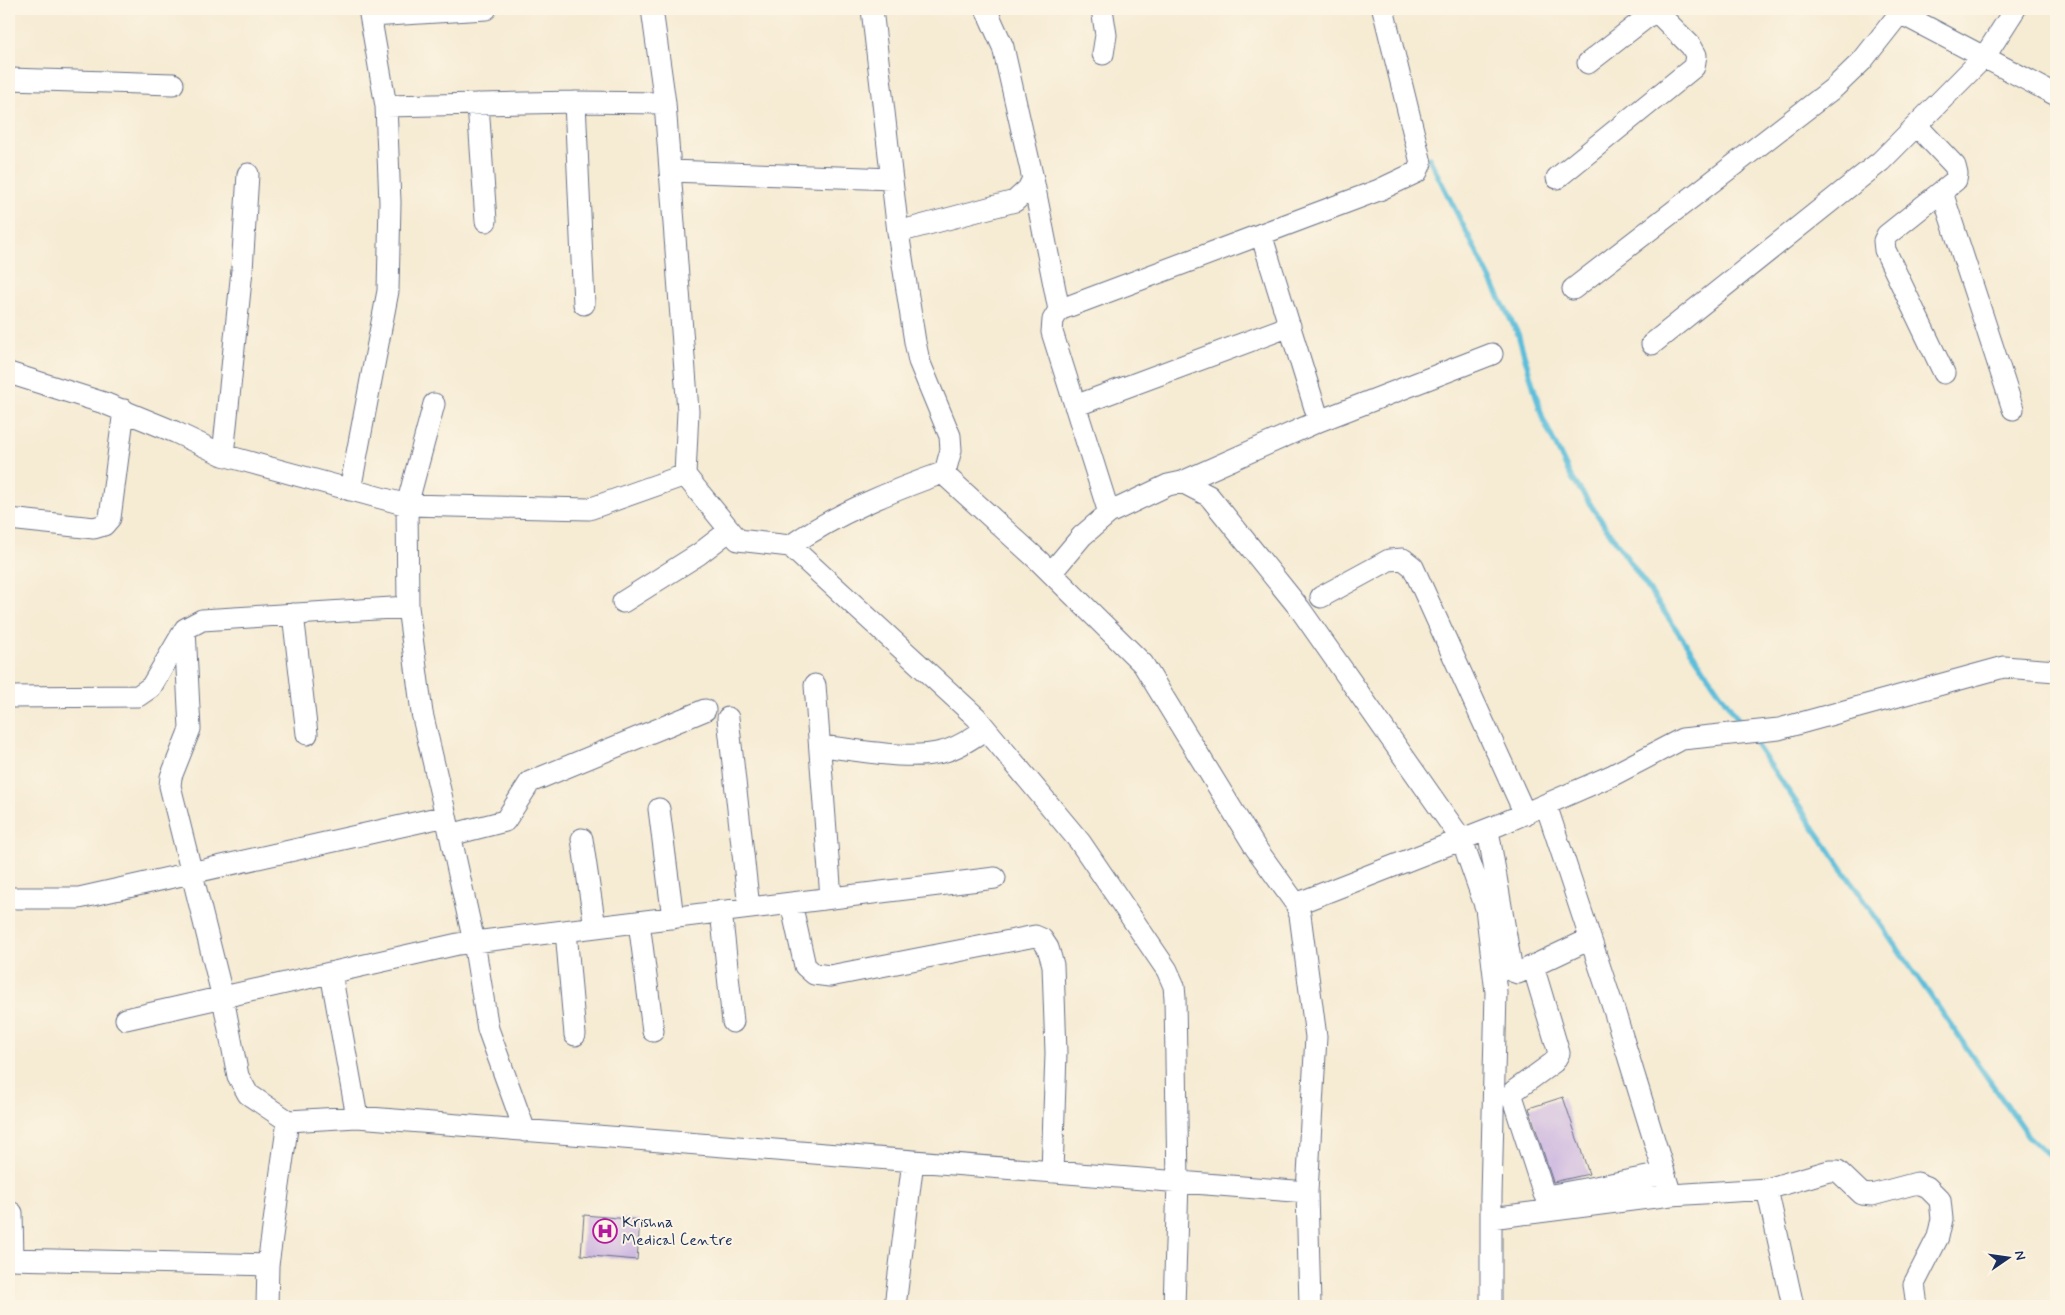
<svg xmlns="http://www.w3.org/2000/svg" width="2065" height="1315" font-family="Mynerve,sans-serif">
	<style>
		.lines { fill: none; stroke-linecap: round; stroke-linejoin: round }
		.stream { stroke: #5cbeda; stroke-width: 5.5 }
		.building { fill: #ccb6e0 }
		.minor-casing { stroke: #687187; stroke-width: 23 }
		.minor { stroke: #fff; stroke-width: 21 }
		.labels { text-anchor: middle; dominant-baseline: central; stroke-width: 4; stroke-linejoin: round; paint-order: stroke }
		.poi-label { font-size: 16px; fill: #1b2f5e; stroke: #fcf5e5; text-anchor: start }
	</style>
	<rect width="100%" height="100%" fill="#fcf5e5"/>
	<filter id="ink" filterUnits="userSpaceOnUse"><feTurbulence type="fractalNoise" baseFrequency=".02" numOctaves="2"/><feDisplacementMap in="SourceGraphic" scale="10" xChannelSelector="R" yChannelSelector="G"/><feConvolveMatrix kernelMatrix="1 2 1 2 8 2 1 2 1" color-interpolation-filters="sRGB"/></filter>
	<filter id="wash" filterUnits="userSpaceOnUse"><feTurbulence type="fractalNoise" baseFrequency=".0096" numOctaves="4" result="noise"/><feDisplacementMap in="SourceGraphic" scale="20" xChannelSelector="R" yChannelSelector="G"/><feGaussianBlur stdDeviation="1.12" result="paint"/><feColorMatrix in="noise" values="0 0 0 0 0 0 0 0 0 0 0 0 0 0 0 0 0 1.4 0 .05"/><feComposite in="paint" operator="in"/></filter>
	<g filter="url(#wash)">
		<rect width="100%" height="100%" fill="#f6ebd3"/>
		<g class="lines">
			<path class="stream" d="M1429,158L1518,334L1543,419L1570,475L1745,729
				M1750,736L2028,1136L2056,1162"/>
		</g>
		<g id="blocks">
			<path class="building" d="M1563,1097L1589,1174L1553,1182L1529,1108Z
				M584,1215L640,1220L637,1260L581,1255Z"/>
		</g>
	</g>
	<g filter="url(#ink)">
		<use href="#blocks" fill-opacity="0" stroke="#687187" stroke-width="1"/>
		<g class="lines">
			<g class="minor-casing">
				<path id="minor" d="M652,9L665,103L688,411L685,475L738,540L790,546C837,513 891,491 945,472
					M872,9L898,232L915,342L919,361L950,436L951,450L945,472L947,477L1038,560L1143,664L1255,847L1296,904L1300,915L1316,1037L1307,1192L1310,1306
					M1102,9L1106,35L1103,54
					M1900,13L2056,95
					M371,16L486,9
					M1588,63L1656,10
					M9,79L173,84
					M575,102L584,304
					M478,104L486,221
					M386,106L575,102L665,103
					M1917,126L1955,166L1957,174L1956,180L1887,235L1884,241L1885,250L1944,373
					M670,171L892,179
					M1557,178L1694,67L1696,55L1691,46L1654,9
					M1033,179L1059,310
					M1942,192L2013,409
					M898,232L1015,201L1028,189L1033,179L1003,47L986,9
					M1261,234L1319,421
					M1573,289L1835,87L1862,61L1903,9
					M1652,344L1881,161L1985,56L2015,9
					M9,373L104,403L175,432L223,455L407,505L589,509L685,475
					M1075,406L1290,326
					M223,455L242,270L248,174
					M1182,482L1319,421L1492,354
					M350,490L388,291L390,202L386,106L369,9
					M1109,513L1052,332L1053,320L1059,310L1379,190L1417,172L1421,163L1383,9
					M9,519L94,528L104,525L110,518L124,410
					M790,546L976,717L1080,842L1167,970L1174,986L1175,998L1178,1182L1174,1306
					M1051,573L1082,536L1109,513L1168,485L1182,482L1209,496L1300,609L1462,840L1486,908L1496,992L1491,1197V1306
					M1321,597L1389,560L1403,559L1413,567L1525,814
					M623,602L699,554L730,530
					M293,614L307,734
					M185,629L190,729L171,777L170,786L223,998L238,1076L248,1094L288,1121
					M815,685L831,898
					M9,697L138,696L151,687L185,629L202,620L408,607
					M728,718L749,908
					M820,746C856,749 906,761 942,752C958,748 972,738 986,729
					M1546,805L1614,1010L1671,1195L1767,1189L1793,1306
					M659,809L673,918
					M446,816L474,942L488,1029L525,1131
					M1488,830L1512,971L1518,973L1590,939
					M450,835L505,821L530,782L705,710
					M582,839L595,927
					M9,898H79L446,816L422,713L408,607L407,505L434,404
					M791,903L805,966L814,974L830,976L1035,936L1042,939L1048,948L1053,965L1056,1053L1052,1172
					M1296,904L1501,824L1613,775L1682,739L1779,729L2004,667L2056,671
					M721,911L733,1022
					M639,922L653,1031
					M566,931L575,1035
					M1533,966L1559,1053L1554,1062L1514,1091L1512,1096L1544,1194L1553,1195L1663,1174
					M331,973L357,1117
					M126,1019L458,944L995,878
					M1767,1189L1829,1171H1838L1862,1194L1872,1195L1917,1183L1927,1187L1940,1200L1942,1219L1938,1237L1914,1284L1917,1306
					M9,1214L12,1213L13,1259
					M1491,1218L1671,1195
					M9,1259L268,1265
					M267,1306L268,1265L288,1121L357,1117L1307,1192
					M895,1306L913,1161"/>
			</g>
			<use href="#minor" class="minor"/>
		</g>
	</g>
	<defs>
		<g id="hospital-ring" transform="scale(1.25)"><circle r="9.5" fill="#fcf5e5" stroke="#b5179e" stroke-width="1.5"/><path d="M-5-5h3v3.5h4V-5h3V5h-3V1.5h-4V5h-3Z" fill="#b5179e"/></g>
	</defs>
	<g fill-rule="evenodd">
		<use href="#hospital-ring" x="605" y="1231"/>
	</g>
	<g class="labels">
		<g class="poi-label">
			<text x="622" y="1222">Krishna<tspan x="622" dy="18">Medical Centre</tspan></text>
		</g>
	</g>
	<rect width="2065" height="1315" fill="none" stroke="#fcf5e5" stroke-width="30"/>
	<g transform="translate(2008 1258) rotate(77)" stroke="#fcf5e5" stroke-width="4" paint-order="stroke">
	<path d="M0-4L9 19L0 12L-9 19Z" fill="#1b2f5e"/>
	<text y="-8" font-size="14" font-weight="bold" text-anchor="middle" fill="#1b2f5e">N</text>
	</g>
</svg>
